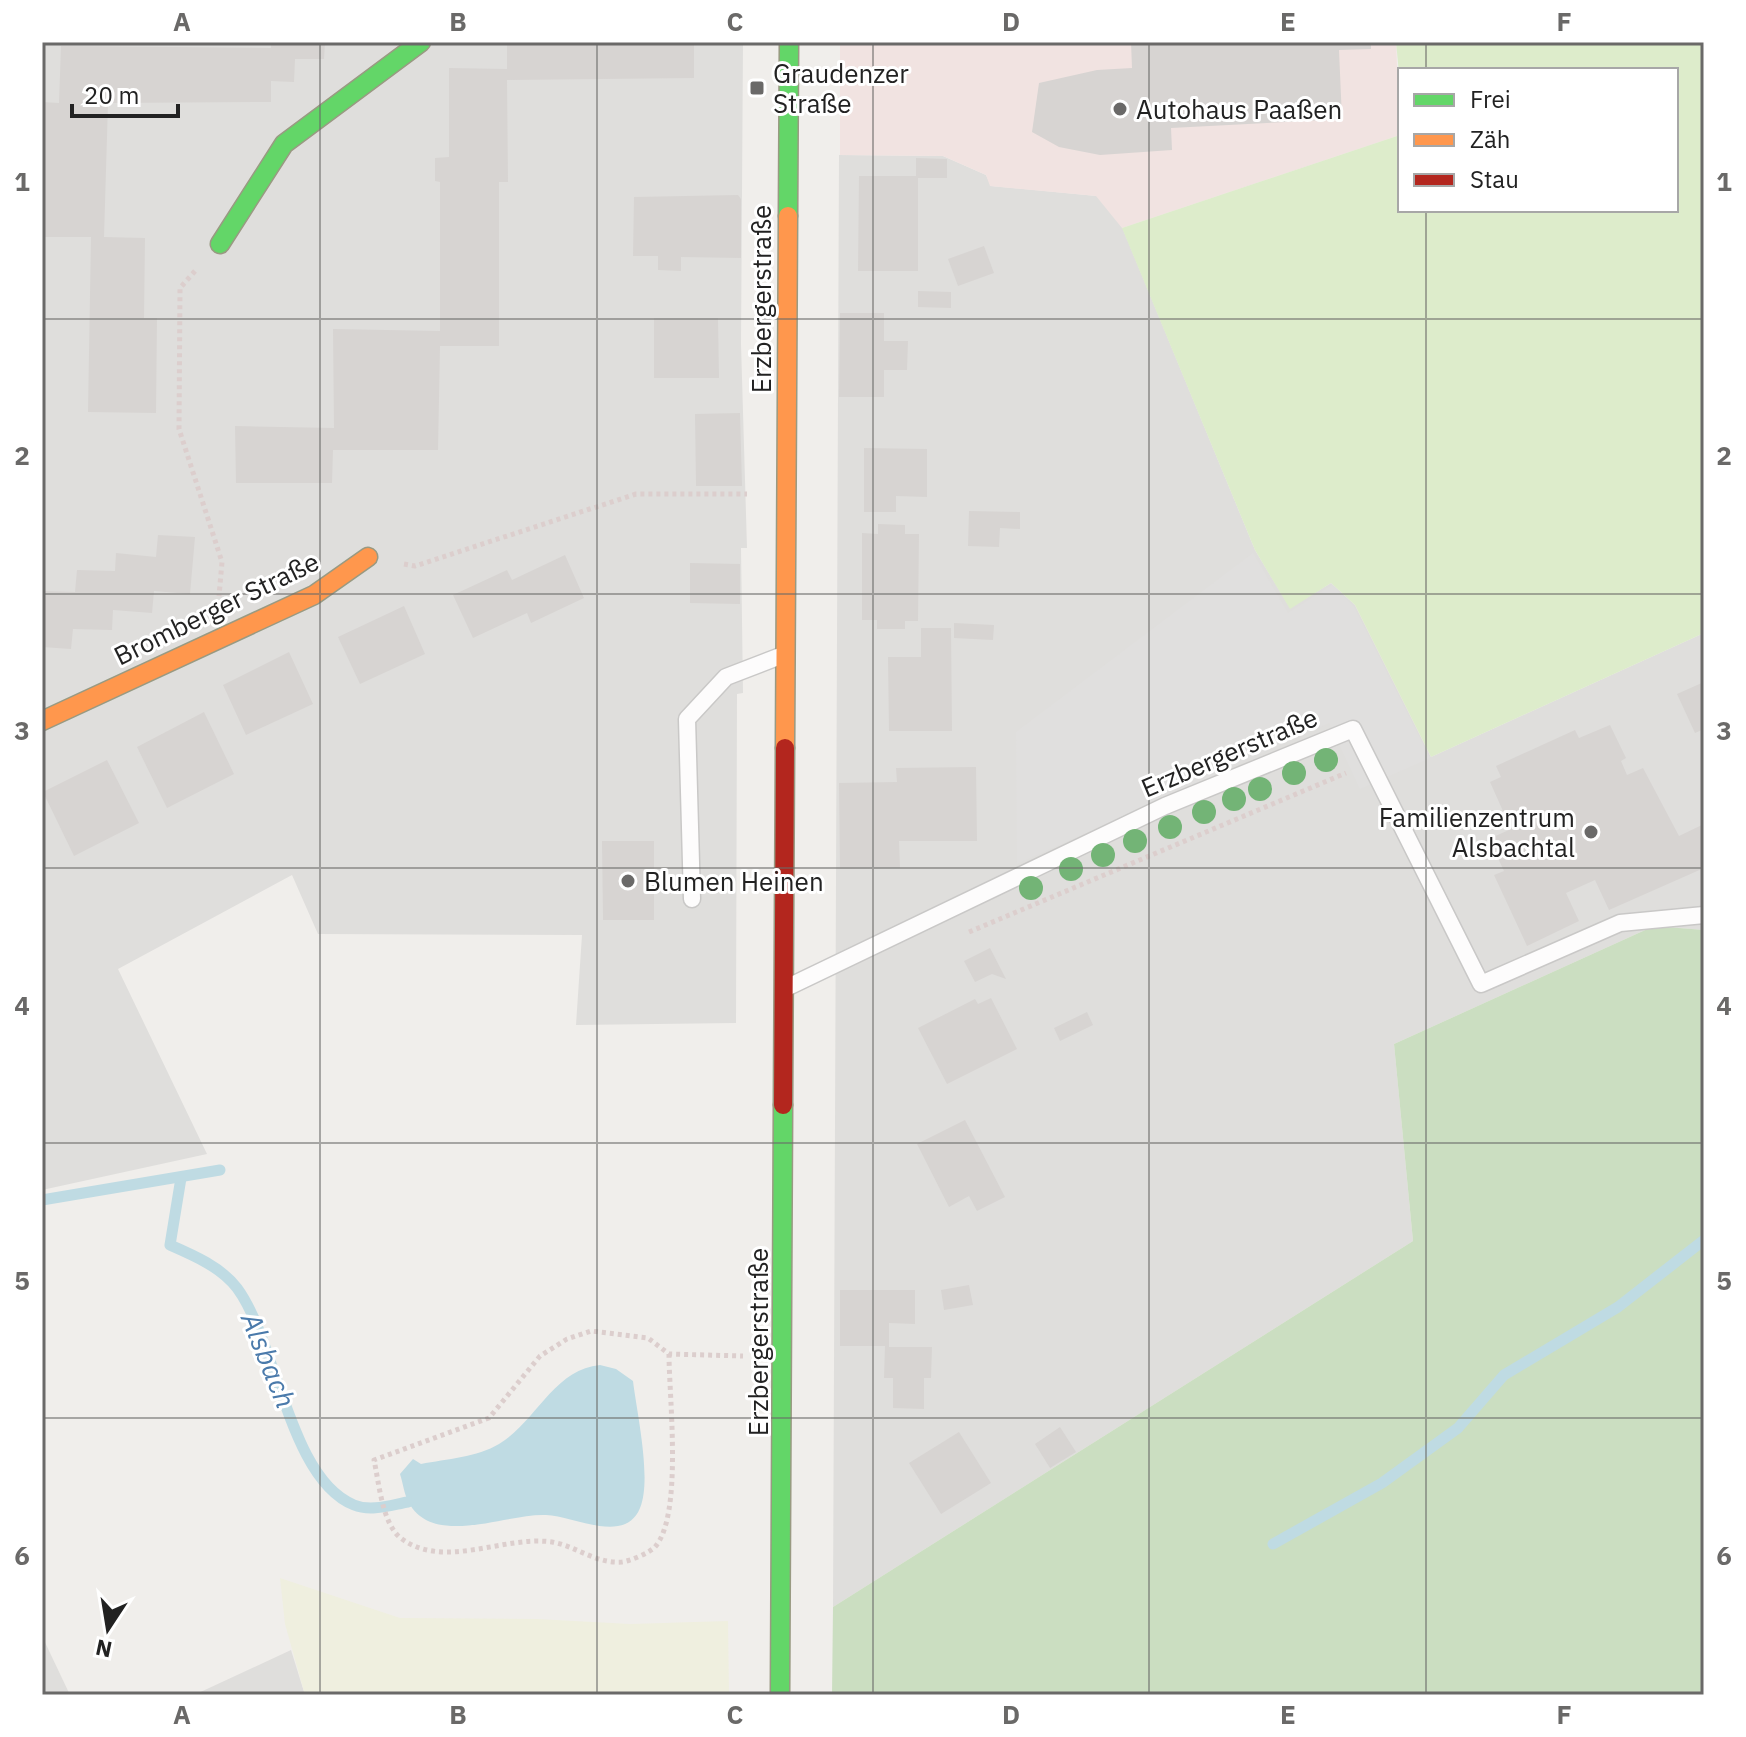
<svg xmlns="http://www.w3.org/2000/svg" width="1746" height="1737" viewBox="0 0 1746 1737" font-family="'IBM Plex Sans',sans-serif">
<style>
.residential{fill:#dfdedc}
.commercial{fill:#f1e3e1}
.farmland{fill:#efefdf}
.grass{fill:#ddeccb}
.forest{fill:#cbdec1}
.parking{fill:#e0dfde}
.water{fill:#bfdbe3}
.lines{fill:none;stroke-linecap:round;stroke-linejoin:round}
.stream{stroke:#bfdbe3;stroke-width:11}
.building{fill:#d7d4d2}
.lane-casing{stroke:#c9c8c7;stroke-width:19}
.fast-casing{stroke:#999a82;stroke-width:21}
.slow-casing{stroke:#999a82;stroke-width:21}
.jam-casing{stroke:#999a82;stroke-width:21}
.path{stroke:#dccecd;stroke-width:5;stroke-dasharray:4 4;stroke-linecap:butt}
.lane{stroke:#fdfcfc;stroke-width:16}
.fast{stroke:#63d668;stroke-width:18}
.slow{stroke:#ff974d;stroke-width:18}
.jam{stroke:#b3261e;stroke-width:18}
.tree{fill:#73b476}
.grid{fill:none;stroke:#6a6968;stroke-width:2;stroke-opacity:0.55}
.poi-dot{fill:#6a6968;stroke:#fff;stroke-width:3}
.labels{text-anchor:middle;dominant-baseline:central;stroke-width:6;stroke-linejoin:round;paint-order:stroke}
.poi-label{font-size:26px;fill:#222;stroke:#fff;text-anchor:start}
.street-label{font-size:26px;fill:#222;stroke:#fff}
.water-label{font-size:28px;font-style:italic;fill:#4a7aab;stroke:#fff}
.neatline{fill:none;stroke:#6a6968;stroke-width:3}
.grid-label{font-size:26px;text-anchor:middle;font-weight:bold;fill:#6a6968}
</style>
<rect width="100%" height="100%" fill="#f0eeeb"/>
<g class="residential">
<path d="M42,42H743L741,344L747,548H741L743,693L737,694L736,1023L576,1025L582,935L318,934L292,875L118,969L207,1154L42,1190Z"/>
<path d="M839,155L943,156L986,175L991,186L1097,196L1122,227L1255,550L1290,608L1331,583L1355,605L1431,757L1704,633V930L1654,926L1394,1044L1413,1241L833,1607Z"/>
<path d="M42,1636L70,1695H42Z"/>
<path d="M291,1650L305,1695H194Z"/>
</g>
<path class="commercial" d="M840,42H1396L1400,135L1122,228L1096,196L990,186L986,175L943,156L840,155Z"/>
<path class="farmland" d="M280,1578L400,1618L537,1619L630,1624L728,1621L729,1695H305L285,1624Z"/>
<path class="grass" d="M1396,42H1704V633L1431,757L1355,605L1331,583L1290,609L1255,550L1122,228L1400,135V210H1676V70H1400V83Z"/>
<path class="forest" d="M1654,926L1704,930V1695H832L833,1607L1413,1241L1394,1044Z"/>
<path class="parking" d="M1253,553L1288,613L1332,585L1354,607L1430,758L1360,789L1329,723L1017,864L1016,732Z"/>
<path class="water" d="M600,1365L616,1369L633,1381C637,1414 652,1479 640,1508C625,1545 574,1516 546,1515C507,1513 434,1548 409,1503C404,1494 403,1483 400,1474L413,1459L421,1464C447,1459 477,1457 499,1444C536,1422 554,1369 600,1365Z"/>
<g class="lines">
<g class="stream">
<path d="M181,1178L170,1245C193,1255 221,1267 237,1288C277,1342 289,1479 354,1505C371,1512 391,1505 408,1502"/>
<path d="M42,1200L220,1170"/>
<path d="M1273,1544L1382,1483L1458,1428L1504,1375L1618,1307L1704,1240"/>
</g>
</g>
<g class="building">
<path d="M271,42H325L324,59H295L294,82L271,81V102L108,103L104,237L145,238L144,318H157L156,413L88,412L91,237H42V102L59,103L61,46L271,48Z"/>
<path d="M507,42H694V78L507,80L508,182H499V346H440L438,450H333L332,483H236L235,426L334,428L333,329L440,331V182L435,181V158L449,157V68L507,69Z"/>
<path d="M1131,42H1371V49L1339,50L1342,119L1171,128L1172,150L1100,155L1059,147L1032,132L1039,83L1097,70L1132,68Z"/>
<path d="M916,158L947,159V178H918V271H858L859,176H916Z"/>
<path d="M738,195L741,199V258L681,257V271L658,270V256H633L634,197Z"/>
<path d="M984,246L994,273L958,286L948,259Z"/>
<path d="M918,291L951,292V308L918,307Z"/>
<path d="M840,313H884V341H908L907,370H884V397H839Z"/>
<path d="M654,318H718L719,378H654Z"/>
<path d="M740,413L742,486H696L695,414Z"/>
<path d="M864,448L927,449V497L896,496V512H864Z"/>
<path d="M969,511L1020,512V529L1000,528L999,547L968,546Z"/>
<path d="M878,524L905,525V534H919L918,621H905V629H877V620H862V533L878,534Z"/>
<path d="M158,535L195,537L190,594L154,591L152,613L113,610L112,630L73,629L71,649L42,647V591L75,592L77,570L115,571L116,553L156,557Z"/>
<path d="M565,555L584,598L531,623L527,613L473,638L453,595L507,570L512,580Z"/>
<path d="M690,563L740,564V604L690,603Z"/>
<path d="M404,606L425,654L360,684L338,637Z"/>
<path d="M954,623L994,625L993,640L954,638Z"/>
<path d="M921,628H951L952,731H889L888,657H921Z"/>
<path d="M289,652L313,704L246,735L223,685Z"/>
<path d="M1704,682V729L1695,733L1677,694Z"/>
<path d="M204,712L234,774L167,808L137,747Z"/>
<path d="M1610,725L1626,758L1621,761L1627,775L1643,768L1679,836L1704,824V868L1609,910L1595,880L1566,893L1579,921L1527,946L1494,875L1504,871L1489,839L1511,829L1490,782L1501,777L1496,766L1575,730L1579,738Z"/>
<path d="M107,760L139,823L74,856L43,792Z"/>
<path d="M976,767L977,841H899L900,868L840,869L839,783L897,782L896,768Z"/>
<path d="M602,841H654V920H603Z"/>
<path d="M990,948L1006,979L992,974L975,982L964,961Z"/>
<path d="M991,998L1017,1049L947,1084L918,1028L975,999L978,1004Z"/>
<path d="M1087,1012L1093,1025L1060,1041L1054,1028Z"/>
<path d="M965,1120L1005,1197L977,1211L969,1196L949,1207L917,1144Z"/>
<path d="M969,1285L973,1305L944,1310L941,1290Z"/>
<path d="M840,1290H915V1324L889,1323V1347H932L931,1378H924V1409L893,1408V1378H884L885,1346H840Z"/>
<path d="M1060,1427L1076,1452L1050,1468L1035,1444Z"/>
<path d="M959,1432L991,1483L941,1514L909,1463Z"/>
</g>
<g class="lines">
<defs>
<g id="lane">
<path d="M692,899L687,719L726,677L783,655"/>
<path d="M786,988L1165,806L1353,729L1481,984L1620,923L1704,915"/>
</g>
<g id="fast">
<path d="M788,216L789,42"/>
<path d="M220,244L284,144L421,42"/>
<path d="M780,1695L783,1105"/>
</g>
<g id="slow">
<path d="M42,721L314,595L368,557"/>
<path d="M785,748L788,216"/>
</g>
<path id="jam" d="M783,1105L785,748"/>
</defs>
<use href="#lane" class="lane-casing"/>
<use href="#fast" class="fast-casing"/>
<use href="#slow" class="slow-casing"/>
<use href="#jam" class="jam-casing"/>
<g class="path">
<path d="M195,271L180,288L179,429L222,562L219,596"/>
<path d="M404,564L415,566L636,494H747"/>
<path d="M969,932L1346,773"/>
<path d="M669,1354C669,1398 683,1515 655,1547C649,1553 630,1561 622,1562C596,1564 576,1546 552,1542C504,1535 445,1570 402,1539C382,1525 379,1482 374,1460L489,1418L540,1356L567,1339L591,1331L648,1338L669,1354L743,1356"/>
</g>
<use href="#lane" class="lane"/>
<use href="#fast" class="fast"/>
<use href="#slow" class="slow"/>
<use href="#jam" class="jam"/>
</g>
<g class="tree">
<circle cx="1326" cy="760" r="12"/>
<circle cx="1294" cy="773" r="12"/>
<circle cx="1260" cy="789" r="12"/>
<circle cx="1234" cy="799" r="12"/>
<circle cx="1204" cy="812" r="12"/>
<circle cx="1170" cy="827" r="12"/>
<circle cx="1135" cy="841" r="12"/>
<circle cx="1103" cy="855" r="12"/>
<circle cx="1071" cy="869" r="12"/>
<circle cx="1031" cy="888" r="12"/>
</g>
<path class="grid" d="M320,42V1695M597,42V1695M873,42V1695M1149,42V1695M1426,42V70M1426,210V1695M42,319H1704M42,594H1704M42,868H1704M42,1143H1704M42,1418H1704"/>
<g class="poi-dot">
<rect x="749" y="80" width="16" height="16" rx="4"/>
<circle cx="1120" cy="109" r="8"/>
<circle cx="1591" cy="832" r="8"/>
<circle cx="628" cy="881" r="8"/>
</g>
<g class="labels">
<g class="poi-label">
<text x="773" y="73">Graudenzer<tspan x="773" dy="30">Straße</tspan></text>
<text x="1136" y="109">Autohaus Paaßen</text>
<text x="1575" y="817" text-anchor="end">Familienzentrum<tspan x="1575" dy="30">Alsbachtal</tspan></text>
<text x="644" y="881">Blumen Heinen</text>
</g>
<g class="street-label">
<text transform="translate(761 299) rotate(-90)">Erzbergerstraße</text>
<text transform="translate(216 608) rotate(-26)">Bromberger Straße</text>
<text transform="translate(1229 752) rotate(-23)">Erzbergerstraße</text>
<text transform="translate(758 1342) rotate(-90)">Erzbergerstraße</text>
</g>
<g class="water-label">
<text transform="translate(269 1360) rotate(68)">Alsbach</text>
</g>
</g>
<rect width="1746" height="1737" fill="none" stroke="#ffffff" stroke-width="88"/>
<rect x="1398" y="68" width="280" height="144" fill="#ffffff" stroke="#a7a7a7" stroke-width="2"/>
<rect x="1414" y="94" width="40" height="12" fill="#63d668" stroke="#a7a7a7" stroke-width="2"/>
<text x="1470" y="108" font-size="24" fill="#222222">Frei</text>
<rect x="1414" y="134" width="40" height="12" fill="#ff974d" stroke="#a7a7a7" stroke-width="2"/>
<text x="1470" y="148" font-size="24" fill="#222222">Zäh</text>
<rect x="1414" y="174" width="40" height="12" fill="#b3261e" stroke="#a7a7a7" stroke-width="2"/>
<text x="1470" y="188" font-size="24" fill="#222222">Stau</text>
<g transform="translate(108 1629) rotate(192)" stroke="#ffffff" stroke-width="6" paint-order="stroke">
<path d="M0-6L14 30L0 20L-14 30Z" fill="#222222"/>
<text y="-12" font-size="22" font-weight="bold" text-anchor="middle" fill="#222222">N</text>
</g>
<path d="M72 104v12h106v-12" fill="none" stroke="#222222" stroke-width="4"/>
<text x="84" y="104" font-size="24" fill="#222222" stroke="#ffffff" stroke-width="6" paint-order="stroke">20 m</text>
<rect x="44" y="44" width="1658" height="1649" class="neatline"/>
<g class="grid-label">
<text x="182" y="31">A</text>
<text x="458" y="31">B</text>
<text x="735" y="31">C</text>
<text x="1011" y="31">D</text>
<text x="1288" y="31">E</text>
<text x="1564" y="31">F</text>
<text x="22" y="191">1</text>
<text x="1724" y="191">1</text>
<text x="22" y="465">2</text>
<text x="1724" y="465">2</text>
<text x="22" y="740">3</text>
<text x="1724" y="740">3</text>
<text x="22" y="1015">4</text>
<text x="1724" y="1015">4</text>
<text x="22" y="1290">5</text>
<text x="1724" y="1290">5</text>
<text x="22" y="1565">6</text>
<text x="1724" y="1565">6</text>
<text x="182" y="1724">A</text>
<text x="458" y="1724">B</text>
<text x="735" y="1724">C</text>
<text x="1011" y="1724">D</text>
<text x="1288" y="1724">E</text>
<text x="1564" y="1724">F</text>
</g>
</svg>
